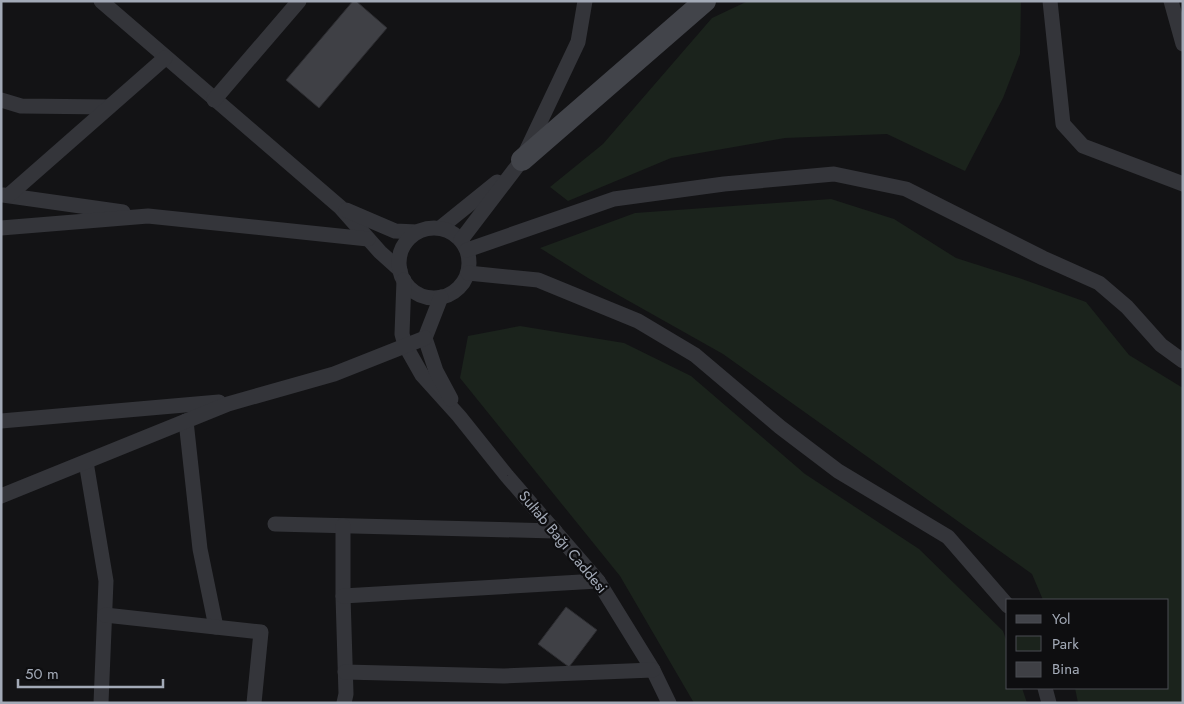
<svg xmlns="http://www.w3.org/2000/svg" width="1184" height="704" viewBox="0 0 1184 704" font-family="Jost,sans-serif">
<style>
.green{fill:#1b231c}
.building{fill:#3f4045;stroke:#2d2d31}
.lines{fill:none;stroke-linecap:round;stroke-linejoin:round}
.street{stroke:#34353a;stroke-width:15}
.secondary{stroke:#42444a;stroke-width:22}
.labels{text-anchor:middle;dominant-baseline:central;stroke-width:4.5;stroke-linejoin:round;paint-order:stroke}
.street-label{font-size:15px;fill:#a3aab7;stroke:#0e0e10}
</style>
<rect width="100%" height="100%" fill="#131315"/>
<g class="green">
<path d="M748,1H1021L1020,54L1003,98L965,171L887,134L785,138L671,158L568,201L550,187L603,144L712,18Z"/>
<path d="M831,199L894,219L956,258L1022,279L1086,302L1129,355L1183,388V703H1078L1075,688H1168V600H1043L1032,574L723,354L588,278L540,248L635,213Z"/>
<path d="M520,326L624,343L691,376L805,474L919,549L1003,631L1008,645V688H1022L1027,703H694L620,576L460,378L468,336Z"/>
</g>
<g class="building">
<path d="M353,1H356L387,28L319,108L286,80Z"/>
<path d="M566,607L597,630L569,667L538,644Z"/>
</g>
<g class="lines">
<g class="street">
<path d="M101,1L340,207L380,252L400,270"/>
<path d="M1050,1L1063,124L1083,146L1183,184"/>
<path d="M1171,1L1183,44"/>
<path d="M1,100L21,106L109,107"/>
<path d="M214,100L299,1"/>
<path d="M3,195L123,212"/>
<path d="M9,195L165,58"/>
<path d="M346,210L395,231L417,232"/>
<path d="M1,228L148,216L368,239"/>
<path d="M440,228L497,182"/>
<circle cx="434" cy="263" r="35"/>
<path d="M461,240L522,160L578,42L585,1"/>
<path d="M467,250L614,199L724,184L834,174L906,189L1043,258L1099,283L1127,307L1161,345L1183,361"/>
<path d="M468,273L538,280L638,321L695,355L780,427L838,471L948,537L1008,606"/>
<path d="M404,280L402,334L405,345L422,375L459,416L507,476L598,581L653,670L669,703"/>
<path d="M441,297L425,338L436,371L451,399"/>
<path d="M1,421L219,402"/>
<path d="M186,421L200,549L216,627"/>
<path d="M86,462L106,581L101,703"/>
<path d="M1,496L228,404L334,374L425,338"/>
<path d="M275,524L555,531"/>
<path d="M343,526V596L346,694L344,703"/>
<path d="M343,596L598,581"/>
<path d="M105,615L261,632L254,703"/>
<path d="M345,672L504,676L653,670"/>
<path d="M1045,688L1049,703"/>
</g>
<path class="secondary" d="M522,160L705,1"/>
</g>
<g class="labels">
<g class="street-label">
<text transform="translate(563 542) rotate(50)">Sultab Bağı Caddesi</text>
</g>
</g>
<rect width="1184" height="704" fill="none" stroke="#a3aab7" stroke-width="5"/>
<rect x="1006" y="599" width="162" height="90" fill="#0e0e10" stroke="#4a4c53"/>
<rect x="1016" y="615" width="25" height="8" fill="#42444a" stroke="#4a4c53"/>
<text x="1052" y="624" font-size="15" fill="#a3aab7">Yol</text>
<rect x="1016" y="636" width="25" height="15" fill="#1b231c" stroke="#4a4c53"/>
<text x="1052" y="649" font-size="15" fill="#a3aab7">Park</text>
<rect x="1016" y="662" width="25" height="15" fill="#3f4045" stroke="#4a4c53"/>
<text x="1052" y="674" font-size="15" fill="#a3aab7">Bina</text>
<path d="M18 679v8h145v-8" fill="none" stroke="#a3aab7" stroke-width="2.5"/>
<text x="25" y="679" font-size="15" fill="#a3aab7" stroke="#0e0e10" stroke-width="4" paint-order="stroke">50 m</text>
</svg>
